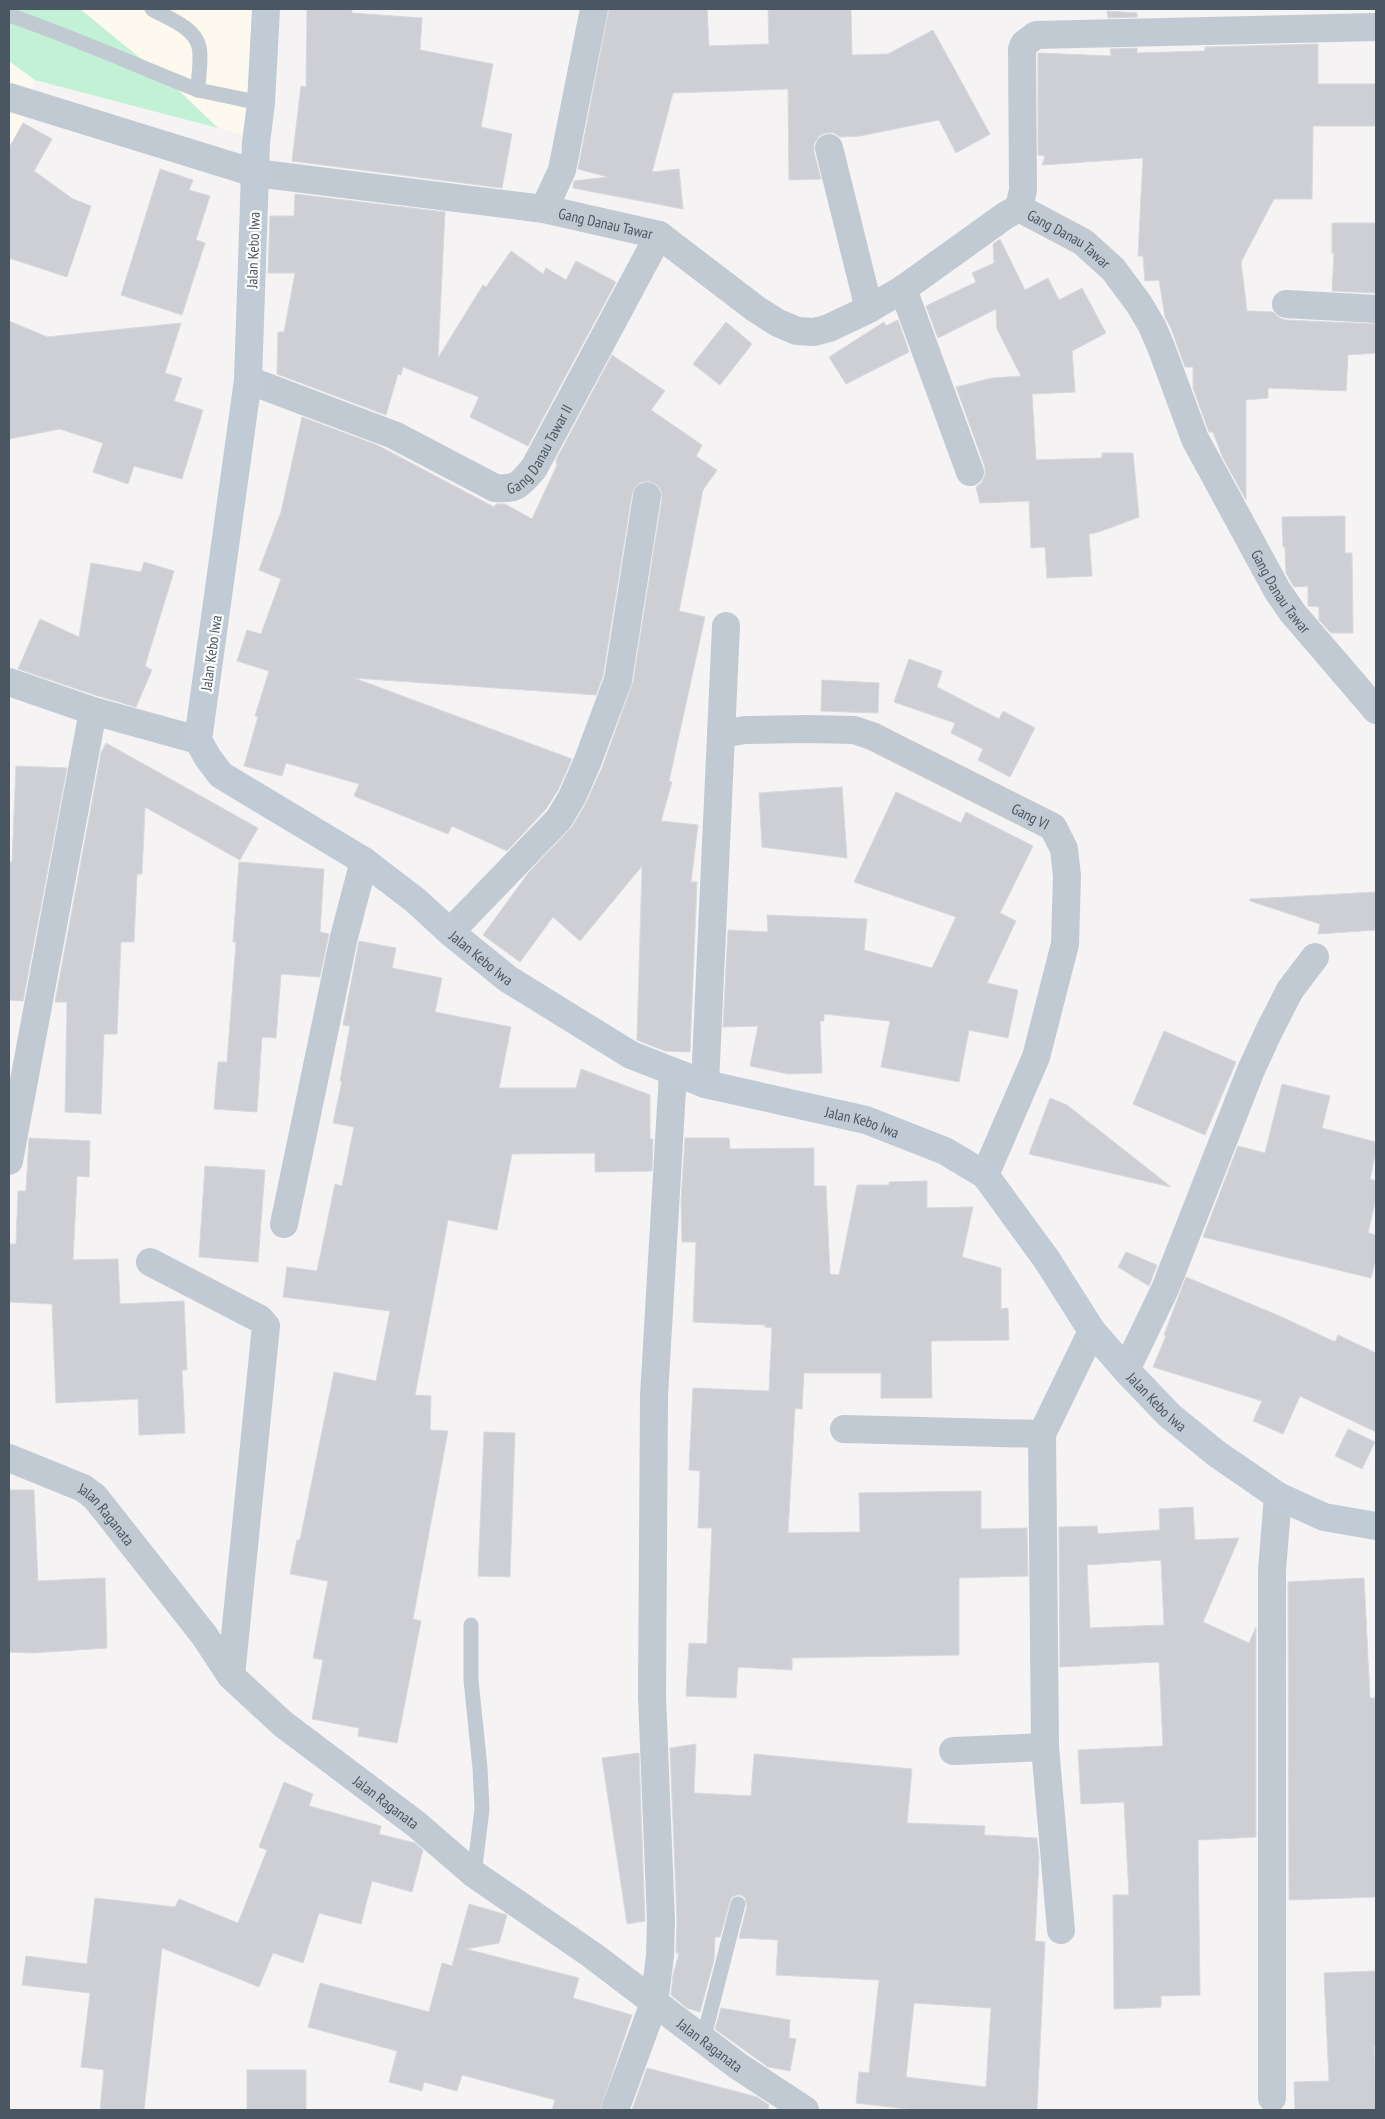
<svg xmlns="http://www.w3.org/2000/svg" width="1385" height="2119" viewBox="0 0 1385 2119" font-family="'PT Sans Narrow',sans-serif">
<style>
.commercial{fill:#fdf9ef}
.green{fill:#c3f1d5}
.building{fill:#cdcfd5;stroke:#d7d9de;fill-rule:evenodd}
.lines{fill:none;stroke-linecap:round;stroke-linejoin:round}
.lane{stroke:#c1cad2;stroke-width:15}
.street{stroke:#c1cad2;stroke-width:28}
.secondary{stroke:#c1cbd6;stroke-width:28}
.labels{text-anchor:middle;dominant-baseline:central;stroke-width:4.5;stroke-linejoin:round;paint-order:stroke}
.street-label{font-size:15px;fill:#4a5661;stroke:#fff}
</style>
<rect width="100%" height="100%" fill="#f5f3f3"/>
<g class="commercial">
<path d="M80,9H256L251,137L218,128L173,85Z"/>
<path d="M9,61L35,80L20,138L9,143Z"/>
</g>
<path class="green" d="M9,9H80L173,85L218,128L35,80L9,61Z"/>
<g class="building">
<path d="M307,9H352V13L422,18L420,50L493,64L481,127L512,134L502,188L292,161L301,86L306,87Z"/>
<path d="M609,9H707L709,46L769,44L768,9H851L852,55L888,54L933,30L990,134L956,153L939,120L860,136L840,137L834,133H826L819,136L814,144V152L821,179L789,180L788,89L673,93L652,172L679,169L683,209L573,188L574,181L608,177L578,169Z"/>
<path d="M1107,11L1137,13V17L1108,18Z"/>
<path d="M1318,44V84H1376V126H1313L1312,199H1274L1241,262L1247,311L1273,312L1278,317L1285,320L1376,324V353L1348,355L1346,391L1268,388V398L1246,400V500L1223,458L1213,432H1209L1193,388V367H1185L1171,328L1165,317L1159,280L1145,281L1143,256H1138L1143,158L1042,165L1045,156L1038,155V53L1111,56L1110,49L1137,48V53L1205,51V47Z"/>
<path d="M23,123L52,139L34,171L73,199L91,206L67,277L9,258V148Z"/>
<path d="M160,169L193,180L189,190L210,196L196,240L205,243L182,315L121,295Z"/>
<path d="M295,194L445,212L438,358L483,285L486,287L511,251L543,274L546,268L566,280L576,261L616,282L528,446L470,417L479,397L403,367L401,375L398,374L386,415L277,374L278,332H284L295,273H268L270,216H294Z"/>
<path d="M1332,223H1376V293L1332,291L1334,253H1332Z"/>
<path d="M1000,239L1025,290L1048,278L1059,300L1082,288L1106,333L1072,351L1075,392L1032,394L1036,460L1102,458V453H1133L1139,517L1099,532L1089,534L1092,576L1047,578L1045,547L1031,548L1029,501L980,503L976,487L982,482L985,475V467L956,387L992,378L1021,376L997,329L996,309L938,338L926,306L976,282L972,273L994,263L993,244Z"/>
<path d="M898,320L909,352L846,384L829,357L884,322L886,326Z"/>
<path d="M9,321L47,337L181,323L165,373L182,378L174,401L203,410L182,479L134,466L128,484L93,472L103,443L60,429L9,439Z"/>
<path d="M726,322L752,344L720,385L693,364Z"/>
<path d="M612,355L665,391L651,410L702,445L696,456L717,470L703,490L679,611L705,617L669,781L672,782L661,821L698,825L691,882H697L690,1052L665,1051L637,1040L642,866L580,941L553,917L520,962L483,935L529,872L572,827L586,803L602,768L633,682L662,498L661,490L656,484L649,481L641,482L635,487L632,494L603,676L596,695L354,678L572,759L558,790L546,809L507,851L452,826L448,834L354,796L359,784L286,763L282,776L244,766L258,717L255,716L269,671L237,661L247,630L261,634L281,579L259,570L281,512L302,417L377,445L494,507L496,504H505L532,519L557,465L556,460Z"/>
<path d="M1345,516V553H1352L1353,633H1331L1319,620V607L1308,606V586L1294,587L1286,573L1285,547H1283L1282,517Z"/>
<path d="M144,562L174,571L145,666L152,670L136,707L98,696L18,669L40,619L79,637L91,563L141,572Z"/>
<path d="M909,659L942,671L937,687L999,719L1003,711L1035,728L1010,777L978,760L983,749L951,733L955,723L894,702Z"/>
<path d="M822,680L879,683L878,713L821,711Z"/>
<path d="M106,743L258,828L240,860L145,807L142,874H137L134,942H121L117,1034H104L101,1114L65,1112L67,1002H55L101,753Z"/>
<path d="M16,766L67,768L23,1001L9,1000V862H12Z"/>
<path d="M842,787L847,858L762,847L759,793Z"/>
<path d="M896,792L961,823L966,812L1033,846L1000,913L1016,921L987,983L1018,990L1008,1038L969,1030L959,1082L881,1067L890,1021L824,1014V1021H820L822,1073L788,1074L750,1066L758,1026L723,1027L728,930L768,932L767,915L867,919L864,950L932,968L956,917L854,882Z"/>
<path d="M239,862L324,869L320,932L329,934L320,977L281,974L276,1038L262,1037L257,1112L214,1109L218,1062H227L236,942H233Z"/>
<path d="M1376,892V930L1318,934L1320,924L1250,901V899Z"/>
<path d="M359,941L396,948L392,968L442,978L435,1012L511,1027L499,1088H576L581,1069L650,1095V1139H653L652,1171L595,1172V1153L512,1154L497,1230L448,1220L415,1395L431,1396L430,1430L448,1431L413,1619L421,1621L397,1743L358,1736L359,1728L312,1719L323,1660L313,1658L328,1581L290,1574L297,1540H300L334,1372L376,1381L390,1311L283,1297L287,1267L317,1271L335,1184L342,1186L354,1127L333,1123L342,1081H340L350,1026L343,1025Z"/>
<path d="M1164,1031L1236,1062L1205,1135L1133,1104Z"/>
<path d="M1282,1084L1330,1096L1322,1128L1376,1142V1151L1370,1179L1376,1181V1197L1368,1233L1376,1235V1258L1371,1278L1203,1237L1238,1146L1265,1153Z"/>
<path d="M1050,1098L1067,1105L1171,1187L1029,1154Z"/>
<path d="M29,1138L90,1141L89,1177L77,1176L73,1260L118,1259L120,1304L184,1301L187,1370H182L185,1433L139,1435L138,1399L56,1403L52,1304L9,1302V1244H16L18,1191H26Z"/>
<path d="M685,1138H729L730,1149L814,1148V1186H826L830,1274L839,1275L857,1185H889V1182L927,1181V1208L973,1207L962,1257L1001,1268V1309L1008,1308L1009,1340L931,1341L932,1398H881V1373H804L802,1409L795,1408L788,1533L860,1532L859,1493L981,1491V1529L1027,1528L1028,1576L959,1578V1655L792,1658V1670L738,1667L736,1698L686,1696L689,1643L707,1644L712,1528H698L700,1471L689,1470L693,1388L769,1391L772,1328L765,1327V1325L693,1322L696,1242H682L681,1201Z"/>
<path d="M205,1166L265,1170L258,1262L199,1257Z"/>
<path d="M1126,1252L1157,1265L1149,1286L1118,1267Z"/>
<path d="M1186,1277L1282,1317L1335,1342L1338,1335L1376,1353V1432L1300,1396L1283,1434L1253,1421L1262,1401L1153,1367L1166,1336L1164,1335Z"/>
<path d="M1348,1429L1375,1442L1362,1469L1335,1456Z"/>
<path d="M484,1432L515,1433L510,1577L478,1576Z"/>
<path d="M9,1490H34L38,1581L105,1578L107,1648L32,1653L9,1652Z"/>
<path d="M1193,1507L1195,1540L1239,1538L1203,1622L1249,1643L1256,1627V1837L1198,1840L1200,1995L1161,1996V2007L1114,2009L1113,1895H1129L1124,1802L1081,1804L1078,1750L1163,1746L1159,1662L1060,1667L1059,1527L1097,1526L1098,1534L1160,1530L1159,1509ZM1161,1560L1164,1625L1090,1628L1087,1565Z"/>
<path d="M1364,1578L1370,1698H1376V1897L1289,1900L1288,1582Z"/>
<path d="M696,1744L694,1793L751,1796L754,1754L912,1769L907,1823L985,1826L984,1835L1037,1838L1039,1857L1035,1941L1045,1942L1037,2110H916L856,2103L859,2072L869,2073L879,1980L776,1975L778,1940L739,1938L747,1906L745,1898L741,1895H736L731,1898L720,1937H715L714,1960L700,2012L687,2008L671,1995L673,1975L679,1953H676L677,1920L670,1748ZM914,2003L991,2008L986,2087L906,2077Z"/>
<path d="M639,1753L645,1921L627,1924L602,1758Z"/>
<path d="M284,1782L313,1794L309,1806L381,1826L379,1834L415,1843L423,1850L412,1892L372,1881L361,1924L319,1913L303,1963L273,1953L259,1987L162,1948L144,2110H100L104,2070L81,2067L90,1993L22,1985L26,1956L87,1964L95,1898L175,1907L179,1899L238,1923L267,1850L259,1847Z"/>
<path d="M469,1904L507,1915L499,1943L466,1949L579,1978L573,1998L632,2015L600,2110H552L555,2100L462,2075L457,2091L424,2082L422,2091L389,2082L397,2051L308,2027L320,1983L429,2012L442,1963L452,1966Z"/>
<path d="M1376,1971V2046H1374L1376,2110H1295L1294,2082L1329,2081L1324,1973Z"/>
<path d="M721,2008L790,2020L789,2038L796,2039L790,2071L768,2067L715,2029Z"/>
<path d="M647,2068L757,2097L769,2105L768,2110H632Z"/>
<rect x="247" y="2070" width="59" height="40"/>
</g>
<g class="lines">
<g class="lane">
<path d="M152,9C167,18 195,27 199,47C202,59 198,77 198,90L261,103"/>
<path d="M9,15C73,37 135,65 198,90"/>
<path d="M471,1625V1680L480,1768L482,1809L474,1874"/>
<path d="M703,2040L738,1904"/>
</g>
<g class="street">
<path id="s1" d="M9,97L255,173L544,209L659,235L756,309L778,323L797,331L814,332L829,328L869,309L903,289L1006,215L1019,208"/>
<path d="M829,148L869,309"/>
<path id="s2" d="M1019,208L1083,242L1113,269L1139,304L1152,326L1161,347L1195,439L1277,590L1292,612L1376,710"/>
<path d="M1019,208L1023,190L1022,49L1024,44L1036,35L1376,27"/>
<path d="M544,209L562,170L594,9"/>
<path d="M903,289L970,472"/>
<path d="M1286,304L1376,309"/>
<path id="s3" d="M248,380L394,435L495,488C518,490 520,484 534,468L659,235"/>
<path d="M9,682L93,711L198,740"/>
<path id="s4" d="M721,734L745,730L806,729L854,730L872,736L1053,827L1064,849L1067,876L1065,944L1036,1057L985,1175"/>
<path d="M450,932L559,819L572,797L587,763L618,680L647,496"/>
<path d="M705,1084L726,626"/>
<path d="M9,1161L93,711"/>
<path d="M284,1224L344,937L364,861"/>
<path d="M150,1262L260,1319L266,1326L231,1676"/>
<path d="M1126,1370L1165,1289L1251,1070L1269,1031L1290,990L1315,957"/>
<path d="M844,1429L1042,1434"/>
<path id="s5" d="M9,1458L83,1488L95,1497L204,1635L231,1676L283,1724L416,1824L474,1874L592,1955L738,2066L805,2110"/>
<path d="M953,1751L1045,1747"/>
<path d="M1061,1930L1045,1747L1042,1434L1092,1331"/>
<path d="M1272,2098V1570L1278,1496"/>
<path d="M615,2110L654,2003L660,1956L661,1921L652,1696L654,1396L673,1073"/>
</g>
<path class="secondary" id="s6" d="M266,9L261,103L256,143L248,380L198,740L208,758L221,775L364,861L415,900L450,932L508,979L631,1055L705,1084L866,1120L945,1151L985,1175L1047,1260L1092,1331L1126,1370L1169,1415L1217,1454L1278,1496L1324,1517L1376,1526"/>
</g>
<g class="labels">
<g class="street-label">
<text stroke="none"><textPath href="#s1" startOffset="612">Gang Danau Tawar</textPath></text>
<text stroke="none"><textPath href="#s2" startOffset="59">Gang Danau Tawar</textPath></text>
<text transform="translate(253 250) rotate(-88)">Jalan Kebo Iwa</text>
<text stroke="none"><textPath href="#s3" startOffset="335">Gang Danau Tawar II</textPath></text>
<text stroke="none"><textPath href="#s2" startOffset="478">Gang Danau Tawar</textPath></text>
<text transform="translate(211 653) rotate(-82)">Jalan Kebo Iwa</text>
<text stroke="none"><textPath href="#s4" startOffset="330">Gang VI</textPath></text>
<text stroke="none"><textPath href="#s6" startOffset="1096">Jalan Kebo Iwa</textPath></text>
<text stroke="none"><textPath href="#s6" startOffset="1516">Jalan Kebo Iwa</textPath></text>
<text stroke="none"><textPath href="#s6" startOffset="1936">Jalan Kebo Iwa</textPath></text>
<text stroke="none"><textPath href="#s5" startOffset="115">Jalan Raganata</textPath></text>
<text stroke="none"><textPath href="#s5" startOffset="520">Jalan Raganata</textPath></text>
<text stroke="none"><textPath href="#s5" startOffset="925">Jalan Raganata</textPath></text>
</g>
</g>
<rect width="1385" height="2119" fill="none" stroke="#4a5661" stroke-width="20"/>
</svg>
